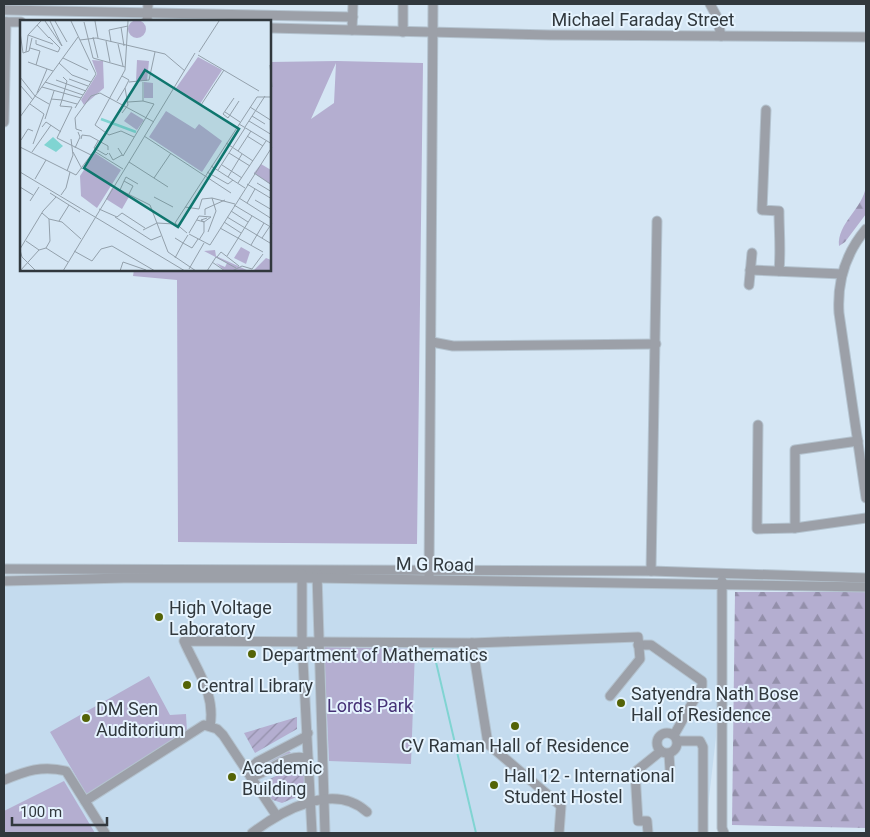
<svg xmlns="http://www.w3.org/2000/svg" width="870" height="837" viewBox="0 0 870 837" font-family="Roboto,sans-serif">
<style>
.built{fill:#c4dbee}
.green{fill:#b4aed0;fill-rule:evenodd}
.forest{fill:url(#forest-firs)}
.garden{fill:url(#garden-furrows)}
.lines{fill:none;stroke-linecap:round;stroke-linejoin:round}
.stream{stroke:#80d4d2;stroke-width:2}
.minor-casing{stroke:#b4c3cf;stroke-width:11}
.minor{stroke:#9ca0a8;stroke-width:9}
.poi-dot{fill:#546306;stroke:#e5f3fe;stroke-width:2}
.labels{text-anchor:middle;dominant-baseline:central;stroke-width:4;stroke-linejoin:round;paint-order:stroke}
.street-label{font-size:18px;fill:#31383d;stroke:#e5f3fe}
.poi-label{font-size:18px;fill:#31383d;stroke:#e5f3fe;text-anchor:start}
.park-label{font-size:18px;fill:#463276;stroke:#e5f3fe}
.inset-river{fill:none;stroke:#80d4d2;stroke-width:2.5}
.inset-road{fill:none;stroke:#93a0ab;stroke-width:1}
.view{fill:#0f766e;fill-opacity:0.15;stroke:#0f766e;stroke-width:2.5}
.inset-edge{fill:none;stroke:#31383d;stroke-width:2.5}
</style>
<defs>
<pattern id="forest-firs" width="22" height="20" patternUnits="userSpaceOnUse" patternTransform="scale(1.25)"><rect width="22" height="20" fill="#b4aed0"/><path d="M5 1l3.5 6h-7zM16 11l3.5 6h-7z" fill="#938faa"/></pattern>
<pattern id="garden-furrows" width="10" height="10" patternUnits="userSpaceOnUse" patternTransform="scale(1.25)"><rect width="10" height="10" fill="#b4aed0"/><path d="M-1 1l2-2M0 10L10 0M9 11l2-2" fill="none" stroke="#938faa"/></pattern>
</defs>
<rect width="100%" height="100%" fill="#d5e6f4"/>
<path class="built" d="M4,577L720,584L716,737L705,833H4Z"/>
<g class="green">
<path d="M337,61L423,63L417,544L178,542L177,280L133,276L134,270H270V62ZM336,63L334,103L311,119Z"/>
<path d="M324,647L415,649L411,764L329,761Z"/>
<path d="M149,676L170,715L186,714L187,732L87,795L50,732Z"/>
<path d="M288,750L291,753L262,769L261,767Z"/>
<path d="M64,781L95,833H4V811Z"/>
</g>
<g class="forest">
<path d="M866,186V214L845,242L839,246C837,223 863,209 866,186Z"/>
<path d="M735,592H866V828L732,825Z"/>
</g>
<g class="garden">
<path d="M297,717V729L255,753L244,733Z"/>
<path d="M294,767H303L305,778L299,796L282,803L267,798L260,784Z"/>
</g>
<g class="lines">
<path class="stream" d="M432,645L476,833"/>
<defs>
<g id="minor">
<path d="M710,4L717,17L721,36"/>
<path d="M4,10L353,17"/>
<path d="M147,21L148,4"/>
<path d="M4,22H21"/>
<path d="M270,28L550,35L866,37"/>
<path d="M352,30L353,4"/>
<path d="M403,32V4"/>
<path d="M766,110L762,210L779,211C779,232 781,250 779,271"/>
<path d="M4,122L6,22"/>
<path d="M866,229C845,254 837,282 839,313L866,498"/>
<path d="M750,270L842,274"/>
<path d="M749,285L752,253"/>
<path d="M432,342L453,346L656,344"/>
<path d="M758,425L757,529L795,528"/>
<path d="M858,441L795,450V528L866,518"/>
<path d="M4,569L651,571L866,578"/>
<path d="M651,571L657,221"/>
<path d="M302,574V642L312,833"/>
<path d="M317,574L325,833"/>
<path d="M429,578L433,4"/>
<path d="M4,581L124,578H316L866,587"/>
<path d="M722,581V828L724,833"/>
<path d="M472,643L488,744L561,806L559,833"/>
<path d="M638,645H651L702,681V686L674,735"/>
<path d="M210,726C216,694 196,669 184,641L472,643L638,637L640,659L610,696"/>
<circle cx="667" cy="743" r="10"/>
<path d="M678,741H700L703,747V833"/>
<path d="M669,754L670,770"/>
<path d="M247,771L257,762L305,737L308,733"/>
<path d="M251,777C270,772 289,751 308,759"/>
<path d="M4,780C26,771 42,765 66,771L105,833"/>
<path d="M85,801L204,725L217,729L223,735L276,815"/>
<path d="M252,833C281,811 334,781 367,812"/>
<path d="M648,833L647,821H638L635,772L661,751"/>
</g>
</defs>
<use href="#minor" class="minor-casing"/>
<use href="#minor" class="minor"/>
</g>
<g class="poi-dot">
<circle cx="159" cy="617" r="5"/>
<circle cx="252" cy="654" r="5"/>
<circle cx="187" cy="685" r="5"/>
<circle cx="621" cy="703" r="5"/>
<circle cx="86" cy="718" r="5"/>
<circle cx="515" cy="726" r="5"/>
<circle cx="232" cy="777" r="5"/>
<circle cx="494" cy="785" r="5"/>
</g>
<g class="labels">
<g class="street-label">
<text x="643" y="19">Michael Faraday Street</text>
<text transform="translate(435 564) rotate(1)">M G Road</text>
</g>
<g class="poi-label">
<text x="169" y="607">High Voltage<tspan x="169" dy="21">Laboratory</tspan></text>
<text x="262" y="654">Department of Mathematics</text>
<text x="197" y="685">Central Library</text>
<text x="631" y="693">Satyendra Nath Bose<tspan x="631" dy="21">Hall of Residence</tspan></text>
<text x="96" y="708">DM Sen<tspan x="96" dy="21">Auditorium</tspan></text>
<text x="515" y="745" text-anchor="middle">CV Raman Hall of Residence</text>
<text x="242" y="767">Academic<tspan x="242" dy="21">Building</tspan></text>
<text x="504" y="775">Hall 12 - International<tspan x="504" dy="21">Student Hostel</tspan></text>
</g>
<g class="park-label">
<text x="370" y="705">Lords Park</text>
</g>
</g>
<g transform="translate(20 20)">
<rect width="251" height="251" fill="#d5e6f4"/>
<path d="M178,37L202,50L180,84L156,68ZM117,40L129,41L127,61H116ZM124,62L133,63V78H124ZM146,91L175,109L179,104L202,121L182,152L129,117ZM111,92L124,100L117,110L104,101ZM241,144L251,150V165L234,153ZM92,168L110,175L102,189L86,179ZM221,227L230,232L226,244L214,238ZM195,230L196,236L229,251L234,250L246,238L251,240V251H205L196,243L205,247L207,243L184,231Z" fill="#b4aed0"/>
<path d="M108 9a9 9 0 1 1 18 0a9 9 0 1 1-18 0ZM72,40L83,41L84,68L64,85L61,80L77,54ZM75,133L101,150L77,188L61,176L60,156Z" fill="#b4aed0"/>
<path d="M33,117L43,126L36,132L24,125Z" fill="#80d4d2"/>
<path class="inset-river" d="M81,99L116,112"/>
<path class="inset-road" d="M25,1L42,26L30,1M35,1L47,22M51,1L76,54L55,88M75,1L78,18M108,1L105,50L75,105L89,115L101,111L114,117M64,2L73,38L105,47M17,5L29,18M101,7L104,26M0,12L3,33L6,32M8,15L21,1M73,17L78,38M16,20V24L38,32L40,28L29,17M60,20L76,18L145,34L165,51M86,21L90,42M91,22L89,10L108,6M98,24L103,46M10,28L20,31L16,45M6,32L8,15L33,24M6,32L9,31L12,18M179,32L199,1M178,35L239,71M43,38L68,50M8,42L33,51M39,43L52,55L71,62M250,45L252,67M0,57L15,76L29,84M43,57L47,61L42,80L57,84M49,59L68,66M36,60L66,71M25,62L63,75M109,62L129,60L135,32M0,65L13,80M22,67L61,78M155,68L217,108M17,73L27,49M31,79L42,80L40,86L52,87M97,81L105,68M108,82L123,81V62M10,84L24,94L13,124M181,85L204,50M52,87L37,118L71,135M230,87L252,101M205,92L220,102M102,93L108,85L105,68L109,60L102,56M232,96L245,104M0,97L58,17M208,98L203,94L214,78M208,98L219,81M25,99L34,71M229,101L252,115M219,104L252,124M22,107L26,102L41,112M225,107L245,76M62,111L56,109L55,98L71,76L80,73L134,102M124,116L211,173M227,116L243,126M61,119L62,115L70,116L88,126V130M1,120L8,109L13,111M78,121L74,128L86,135L88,133M206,123L233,141M0,127L56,155L74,131L103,149M55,128L60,117L58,112M98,128L103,136L134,84L123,81M218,131L231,111M12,132L31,105M53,132L62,149M89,133L93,140L102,135M209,133L230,146M109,142L148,167M202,145L222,158M191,146L225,168M198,150L225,108M47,151L53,135L51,119M0,152L165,251M187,152L208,164L213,160M234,153L252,165M208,157L222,134M134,158L151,133M15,159L26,140M104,161L106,157L118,164M218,163L246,121M237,163L252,172M227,164L252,179M92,166L130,185L148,232L176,251M0,167L13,175M100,170L104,161L113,166L109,174M30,173L60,192M41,175L46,168L50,152M134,177L153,187M192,178L215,184M219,178L252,199M235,180L252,190M10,181L19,167M227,183L235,169M214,185L249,206M165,187L179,189L182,179L192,178L196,191L188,212M79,189L97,197L102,193L125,208M211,191L228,202M22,193L29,199L30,221L26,228M185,195V189L205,180M95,197L131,220L141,216M207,197L250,223M29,199L42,202L61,219M39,201L49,185M204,202L221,213M200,208L243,232M123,210L137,203L154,204M167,213L155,203L237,77H252M169,213L179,196L191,197L184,202L177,200M169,214L190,225L252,127M155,218L163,223L168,215M242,218L252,203M179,220L184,212V202L181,200L187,198M6,221L19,230L26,228L48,242M231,225L244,203M0,229L23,191L36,177M0,230L2,237L16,251M54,231L72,241L81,229L92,226L135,251M207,236L232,196M197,237L201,232L219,246M155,238L163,223L172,228L178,219M192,242L205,251M169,249L184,223M0,251L19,230M43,251L175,33M100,251L103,242L126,250M187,251L196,237L216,248M212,251L222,246L232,249L243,234"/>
<path class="view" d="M125,50L219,109L158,207L64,148Z"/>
<rect width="251" height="251" class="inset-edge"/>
</g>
<rect width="870" height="837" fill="none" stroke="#31383d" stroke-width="10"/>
<path d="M12 817v8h95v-8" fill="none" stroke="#31383d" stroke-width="2.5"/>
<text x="20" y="817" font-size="15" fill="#31383d" stroke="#e5f3fe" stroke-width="4" paint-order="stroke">100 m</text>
</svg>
